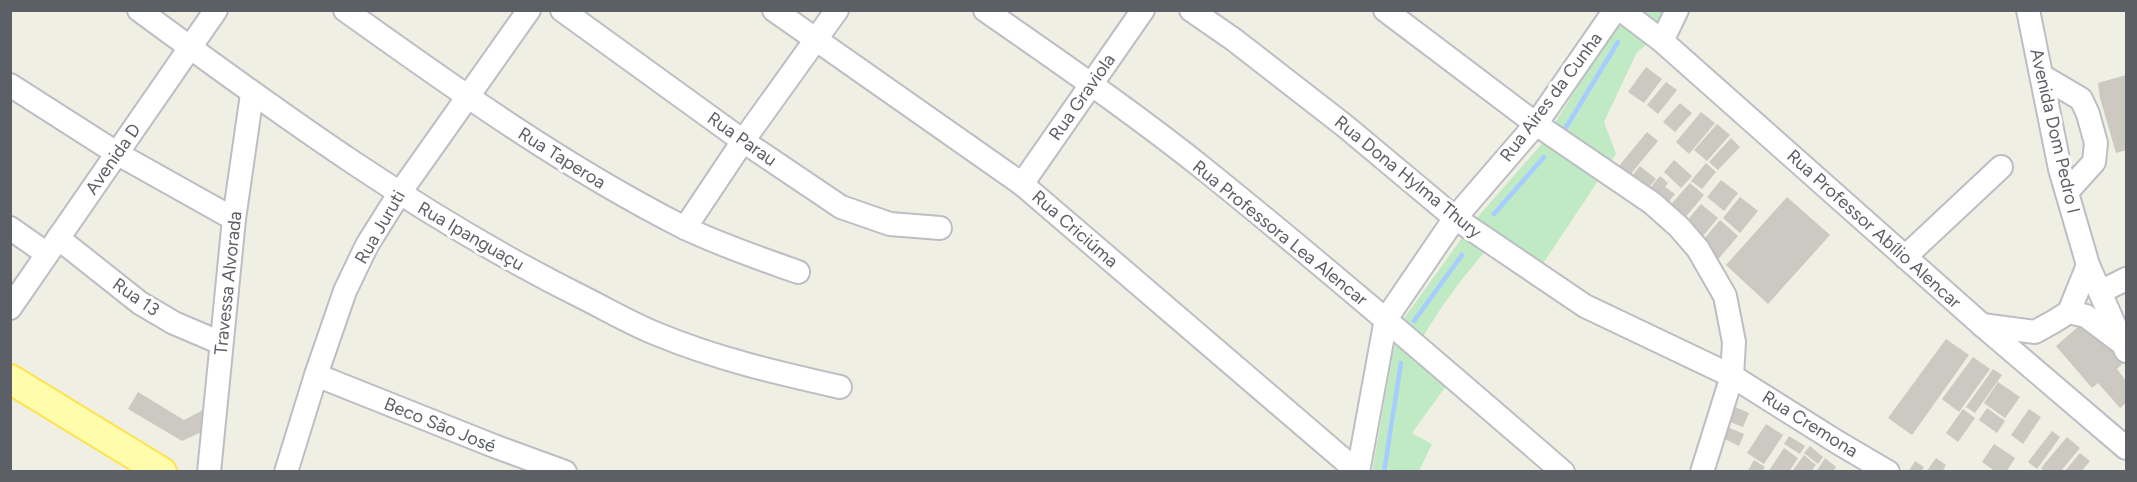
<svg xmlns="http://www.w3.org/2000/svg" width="2137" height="482" viewBox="0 0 2137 482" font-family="Figtree,sans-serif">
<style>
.green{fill:#bfeac4}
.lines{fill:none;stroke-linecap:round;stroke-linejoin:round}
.stream{stroke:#a6cdff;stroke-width:4.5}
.building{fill:#cbc9c1}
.minor-casing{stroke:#bcbec4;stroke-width:26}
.major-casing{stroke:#fee34f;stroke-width:32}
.minor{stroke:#fff;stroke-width:22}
.major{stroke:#fffcab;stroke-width:28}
.labels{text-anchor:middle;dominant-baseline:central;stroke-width:6;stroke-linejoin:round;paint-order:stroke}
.street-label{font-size:18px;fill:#5c5f66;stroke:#fff}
</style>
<rect width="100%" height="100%" fill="#f0efe4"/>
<path class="green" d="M1626,11H1674L1663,32L1637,52L1604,122L1616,154L1542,265L1498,238C1468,268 1430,320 1411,359L1446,386L1412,433L1432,444L1419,471L1372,472L1393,353L1400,324L1474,221L1540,146Z"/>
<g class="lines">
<g class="stream">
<path d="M1565,129L1618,42"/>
<path d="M1494,214L1544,157"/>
<path d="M1414,321L1462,255"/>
<path d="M1384,472L1401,363"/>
</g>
</g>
<g class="building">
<path d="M1646,67L1662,79L1644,103L1628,92Z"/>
<path d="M2126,75V150L2116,153L2100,98L2098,83Z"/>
<path d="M1666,82L1677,90L1658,114L1647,105Z"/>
<path d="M1680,103L1692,113L1675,132L1663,122Z"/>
<path d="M1701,112L1715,123L1689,154L1676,142Z"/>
<path d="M1717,124L1730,135L1707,161L1694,150Z"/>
<path d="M1647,132L1658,141L1625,181L1614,172Z"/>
<path d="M1731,138L1740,147L1718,170L1709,162Z"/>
<path d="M1674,160L1692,176L1681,188L1664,172Z"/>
<path d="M1706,163L1716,172L1702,189L1691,181Z"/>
<path d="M1640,166L1656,179L1642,195L1627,182Z"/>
<path d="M1660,176L1668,183L1665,187L1675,194L1663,209L1645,194Z"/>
<path d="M1721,180L1738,193L1724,211L1707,197Z"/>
<path d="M1690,183L1704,195L1679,225L1664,212Z"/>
<path d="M1740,197L1758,211L1740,233L1723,218Z"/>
<path d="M1787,197L1830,235L1768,304L1726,265Z"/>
<path d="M1701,204L1718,218L1698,242L1681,228Z"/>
<path d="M1720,220L1738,236L1715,263L1697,247Z"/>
<path d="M2087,319L2124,362L2117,369L2126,381V403L2120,408L2098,383L2092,388L2056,346Z"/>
<path d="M1946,339L1969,355L1912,435L1888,418Z"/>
<path d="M1973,357L1990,369L1959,412L1942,399Z"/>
<path d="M1993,369L2002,375L1975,413L1966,407Z"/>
<path d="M1998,382L2020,397L2005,418L1984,403Z"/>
<path d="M138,392L184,420L207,408L210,428L182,441L128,409Z"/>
<path d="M1733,406L1749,413L1743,427L1727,421Z"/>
<path d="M1987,408L2005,421L1997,433L1979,420Z"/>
<path d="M1963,409L1975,418L1958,442L1946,433Z"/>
<path d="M2029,409L2041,417L2023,444L2011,435Z"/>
<path d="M1766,424L1783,435L1764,464L1747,453Z"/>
<path d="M1725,426L1744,434L1739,446L1721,437Z"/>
<path d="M2052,431L2060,437L2037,469L2028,462Z"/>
<path d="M1789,436L1805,446L1800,454L1784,444Z"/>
<path d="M2067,437L2080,448L2060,472H2045L2041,468Z"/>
<path d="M1994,444L2015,458L2006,472H1996L1982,462Z"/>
<path d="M1810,446L1823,457L1818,464L1804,453Z"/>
<path d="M1784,448L1798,458L1789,472H1768Z"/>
<path d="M2080,453L2090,461L2081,472H2064Z"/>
<path d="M1804,455L1816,465L1811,472H1795L1793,470Z"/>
<path d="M1825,458L1836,467L1833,472H1816Z"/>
<path d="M1936,458L1946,465L1942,472H1926Z"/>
<path d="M1754,460L1765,467L1762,472H1747Z"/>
<path d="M1915,461L1924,467L1921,472H1908Z"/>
</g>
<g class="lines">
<defs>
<g id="minor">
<path d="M139,10C283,116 423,218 584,298C608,310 632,324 657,334C717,359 778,373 840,387"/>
<path d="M345,10C454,88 563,166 683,227C720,245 759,258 798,272"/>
<path d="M562,10L743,141L841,207L890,224L940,228"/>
<path d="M774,10L1022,184L1358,472"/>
<path d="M985,10C1061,63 1137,115 1209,173C1329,270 1446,371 1563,472"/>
<path d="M1191,10L1233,39L1345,126L1455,218L1585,306L1732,376L1837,442L1888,472"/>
<path d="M1385,10L1536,124L1652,203L1679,227L1698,249L1725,296L1734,342L1732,376L1702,472"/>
<path d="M1621,10L1662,41L1982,325L2126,448"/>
<path d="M2028,10L2060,169L2088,265L2126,351"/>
<path d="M1662,41L1677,10"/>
<path d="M2042,76L2081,99L2088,114L2096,143L2094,162L2067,192"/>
<path d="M10,85L118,154L234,219"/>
<path d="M1022,184L1143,10"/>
<path d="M10,228L47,254"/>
<path d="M685,228L743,141L837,10"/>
<path d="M58,238L140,303L174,323L221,343"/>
<path d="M1905,257L2001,167"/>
<path d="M2100,292L2126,279"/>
<path d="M10,308L216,10"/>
<path d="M2069,312L2086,316L2119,341"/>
<path d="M1982,325L2035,332L2053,322L2069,312L2088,265"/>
<path d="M316,375L494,446L565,472"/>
<path d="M209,472L234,219L252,94"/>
<path d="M286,472L316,375L345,291L367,245L399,194L529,10"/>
<path d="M1358,472L1386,319L1455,218L1536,124L1615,10"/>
</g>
<path id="major" d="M10,379L162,472"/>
</defs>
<use href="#minor" class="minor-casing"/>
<use href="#major" class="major-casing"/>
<use href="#minor" class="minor"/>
<use href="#major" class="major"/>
</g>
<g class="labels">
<g class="street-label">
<text transform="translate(1082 97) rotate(-55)">Rua Graviola</text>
<text transform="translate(1551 97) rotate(-53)">Rua Aires da Cunha</text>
<text transform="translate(2055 131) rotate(77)">Avenida Dom Pedro I</text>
<text transform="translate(742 139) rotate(35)">Rua Parau</text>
<text transform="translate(562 158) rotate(32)">Rua Taperoa</text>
<text transform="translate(113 159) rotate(-55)">Avenida D</text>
<text transform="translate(1408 177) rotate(39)">Rua Dona Hylma Thury</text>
<text transform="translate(380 227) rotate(-60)">Rua Juruti</text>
<text transform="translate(1075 229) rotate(41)">Rua Criciúma</text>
<text transform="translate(1874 229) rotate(42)">Rua Professor Abílio Alencar</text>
<text transform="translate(1280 233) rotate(39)">Rua Professora Lea Alencar</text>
<text transform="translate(471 236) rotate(30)">Rua Ipanguaçu</text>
<text transform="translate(228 283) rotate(-84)">Travessa Alvorada</text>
<text transform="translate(136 297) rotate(35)">Rua 13</text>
<text transform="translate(1810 424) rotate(32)">Rua Cremona</text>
<text transform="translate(440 425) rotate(22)">Beco São José</text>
</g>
</g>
<rect width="2137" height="482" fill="none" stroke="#5c5f66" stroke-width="24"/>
</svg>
